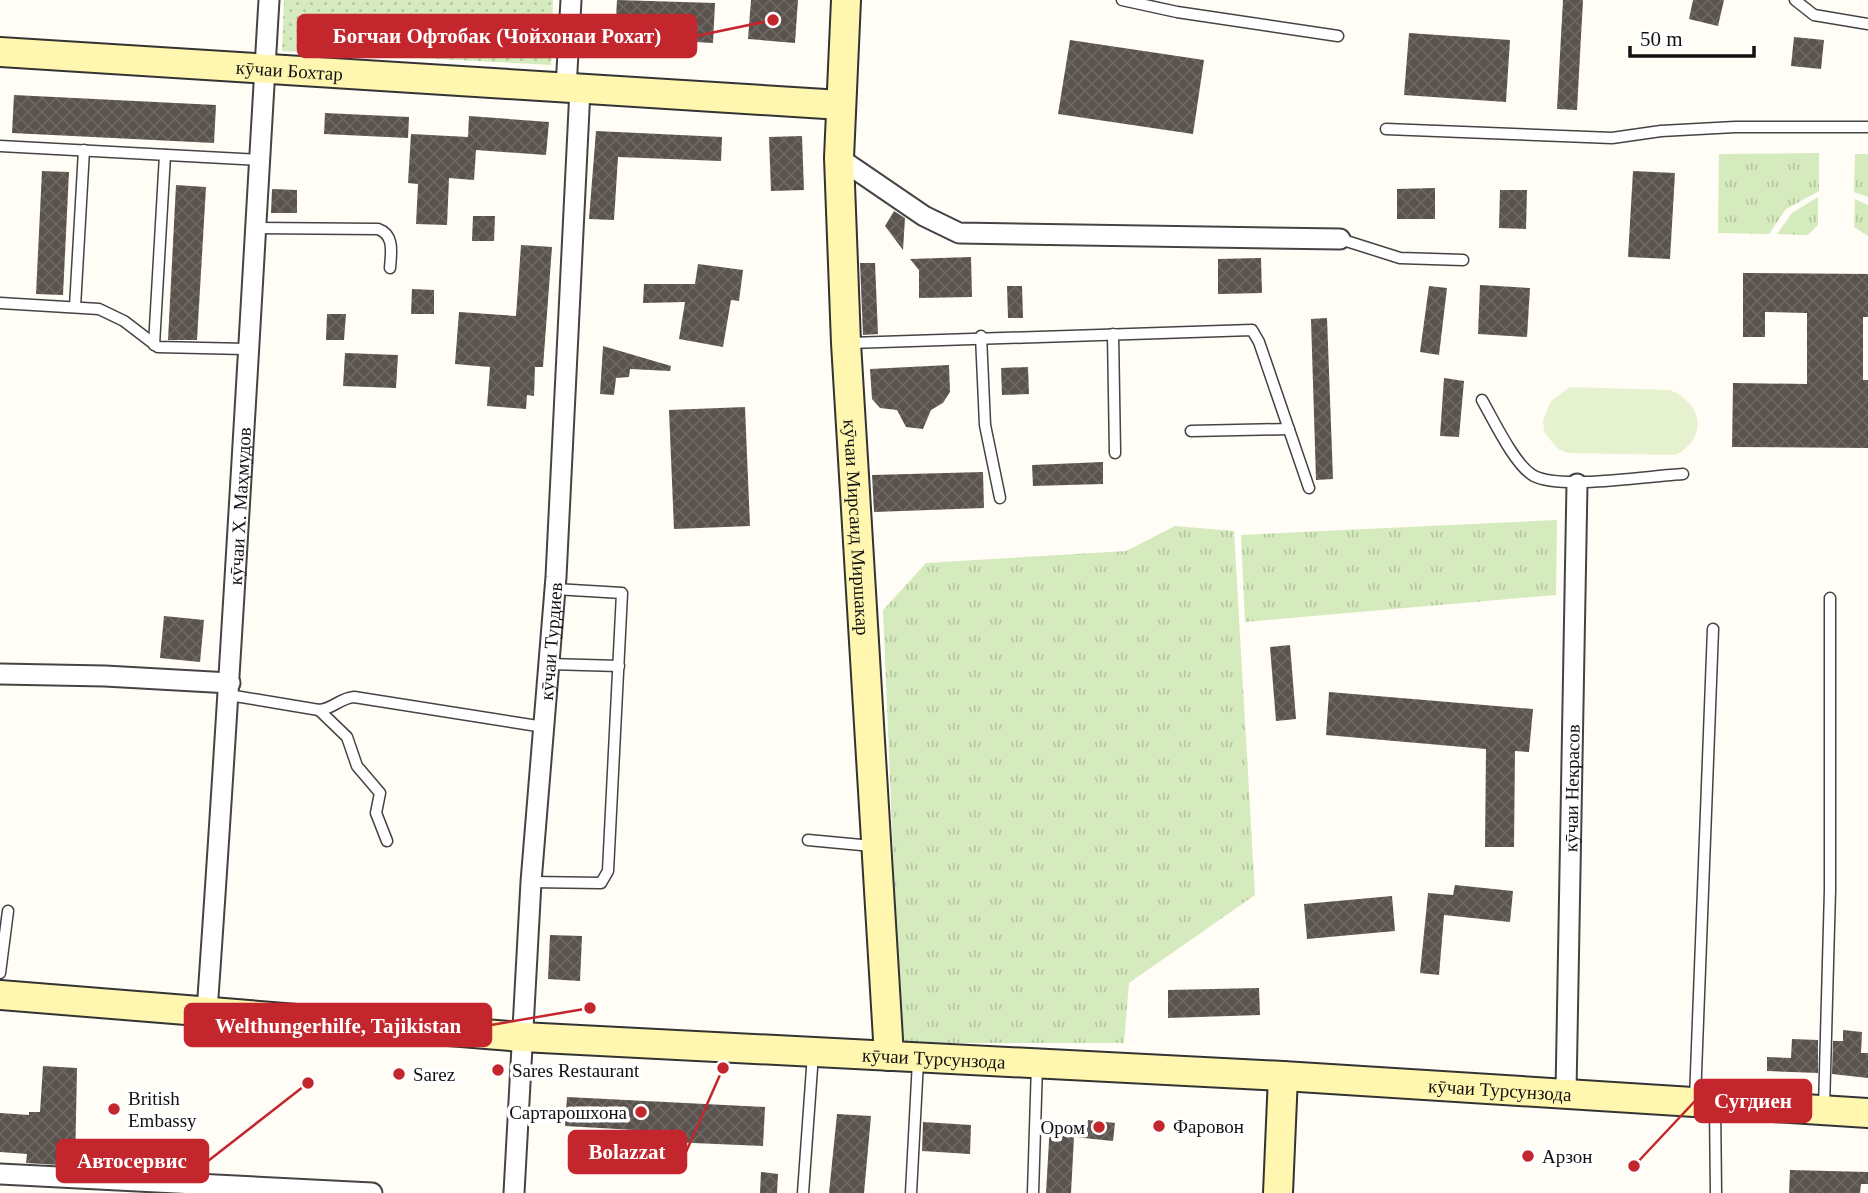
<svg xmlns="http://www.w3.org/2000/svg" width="1868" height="1193" viewBox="0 0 1868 1193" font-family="Georgia,serif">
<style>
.grass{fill:url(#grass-tufts)}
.park{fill:url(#park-dots)}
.pitch{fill:#e6f2cf}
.building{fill:url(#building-cross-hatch)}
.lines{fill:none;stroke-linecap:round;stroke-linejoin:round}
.lane-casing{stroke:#444;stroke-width:13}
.street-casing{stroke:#444;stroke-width:23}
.secondary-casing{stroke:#333;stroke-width:32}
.lane{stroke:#fff;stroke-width:10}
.street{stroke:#fff;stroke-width:19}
.secondary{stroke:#fff6b0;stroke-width:28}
.poi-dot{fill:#c4262e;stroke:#fff;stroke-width:2.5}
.labels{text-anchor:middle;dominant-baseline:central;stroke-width:7;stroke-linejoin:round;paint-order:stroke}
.street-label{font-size:19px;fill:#111;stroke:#fff}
.poi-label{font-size:19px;fill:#111;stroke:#fff;text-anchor:start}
.leader{fill:none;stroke:#c4262e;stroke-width:2.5}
.callout-dot{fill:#c4262e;stroke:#fff;stroke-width:2.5}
.callout{fill:#c4262e;stroke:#c4262e;stroke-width:2.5}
.callout-label{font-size:21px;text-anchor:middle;font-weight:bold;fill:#fff}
</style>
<defs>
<pattern id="grass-tufts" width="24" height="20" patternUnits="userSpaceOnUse" patternTransform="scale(1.75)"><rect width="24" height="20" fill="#d5ebbd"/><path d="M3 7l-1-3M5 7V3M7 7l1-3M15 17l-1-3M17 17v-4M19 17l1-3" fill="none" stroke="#b6c8a1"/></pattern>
<pattern id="park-dots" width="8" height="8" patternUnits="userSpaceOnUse" patternTransform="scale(1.75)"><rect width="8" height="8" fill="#d5ebbd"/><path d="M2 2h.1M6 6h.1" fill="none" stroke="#b6c8a1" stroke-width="1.8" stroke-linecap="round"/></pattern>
<pattern id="building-cross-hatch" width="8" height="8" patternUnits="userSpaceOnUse" patternTransform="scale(1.75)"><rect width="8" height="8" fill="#5a524d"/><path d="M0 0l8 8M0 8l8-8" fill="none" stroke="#6d6662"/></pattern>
</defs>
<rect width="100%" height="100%" fill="#fffdf5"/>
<g class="grass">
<path d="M1819,153V191L1786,209L1769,234L1718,233L1719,154Z"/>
<path d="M1855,154H1868V197L1854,192Z"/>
<path d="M1818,197V225L1808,235L1777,234L1792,213Z"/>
<path d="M1855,199L1868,205V236L1854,227Z"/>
<path d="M1557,520L1556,595L1245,622L1241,535Z"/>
<path d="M1175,526L1234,531L1255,895L1129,983L1124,1043H901L883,610L926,563L1126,551Z"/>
</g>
<path class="park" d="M284,0H553L551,65L282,51Z"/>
<path class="pitch" d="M1570,387L1670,390C1703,404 1708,437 1676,455L1568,453L1558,449L1544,432L1543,420L1551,401Z"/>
<g class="building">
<path d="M617,0L715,3L713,43L615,37Z"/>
<path d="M751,0H798L795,43L748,39Z"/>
<path d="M1563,0H1583L1577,110L1557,109Z"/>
<path d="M1693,0H1724L1718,26L1689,19Z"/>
<path d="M1409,33L1510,40L1506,102L1404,95Z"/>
<path d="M1794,37L1824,40L1821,69L1791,66Z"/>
<path d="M1070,40L1204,60L1193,134L1058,114Z"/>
<path d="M14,95L216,105L214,143L12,133Z"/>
<path d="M325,113L409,117L408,138L324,134Z"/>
<path d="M469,116L549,122L546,155L476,150L474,180L449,178L447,225L416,224L418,184L408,183L411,134L468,137Z"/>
<path d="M596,131L722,137L721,161L618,157L614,220L589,219Z"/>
<path d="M802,136L804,190L771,191L769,137Z"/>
<path d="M42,171L69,172L63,295L36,294Z"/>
<path d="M1633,171L1675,173L1670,259L1628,257Z"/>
<path d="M176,185L206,187L197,340H168Z"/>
<path d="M1435,188V219H1397V189Z"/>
<path d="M272,189L297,190V213H271Z"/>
<path d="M1500,190H1527L1526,229L1499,228Z"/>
<path d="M894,211L905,218L903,250L885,226Z"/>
<path d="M473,216H495L494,241H472Z"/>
<path d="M521,245L552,247L543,367H535L534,396L527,395L526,409L487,406L490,367L455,364L459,312L516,316Z"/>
<path d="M971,257L972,297L919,298V270L910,259Z"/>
<path d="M1261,258L1262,293L1218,294V259Z"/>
<path d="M860,263H875L878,334L863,335Z"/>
<path d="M698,264L743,270L739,301L731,300L723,347L679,339L685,302L643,303L644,284H695Z"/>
<path d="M1743,273L1868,274V317H1863V380H1868V448L1732,447L1733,383L1807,384V313L1765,312V337H1743Z"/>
<path d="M1480,285L1530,288L1527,337L1478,334Z"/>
<path d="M1007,286H1022L1023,318H1008Z"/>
<path d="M1429,286L1447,288L1439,355L1420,352Z"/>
<path d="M412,289L434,290V314H411Z"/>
<path d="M327,314H346L344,340H326Z"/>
<path d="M1327,318L1333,479L1316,480L1311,319Z"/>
<path d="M603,346L671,366L670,371L630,369L629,377L616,378L614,395L600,394Z"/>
<path d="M345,353L398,355L396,388L343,386Z"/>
<path d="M949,365L950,392L943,403L931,410L923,429L906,427L897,410L880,408L872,399L870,369Z"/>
<path d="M1028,367L1029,394L1002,395L1001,368Z"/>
<path d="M1444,378L1464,381L1459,437L1440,436Z"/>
<path d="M745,407L750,526L674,529L669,410Z"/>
<path d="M1103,462V484L1033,486L1032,465Z"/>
<path d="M983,472L984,508L874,512L872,475Z"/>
<path d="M164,616L204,620L200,662L160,658Z"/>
<path d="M1290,645L1296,719L1276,721L1270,647Z"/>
<path d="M1329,692L1533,709L1529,752L1515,751L1514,847H1485L1486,749L1326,735Z"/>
<path d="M1455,885L1513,891L1510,922L1444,915L1439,975L1420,973L1428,893L1453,895Z"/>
<path d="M1392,896L1395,931L1307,939L1304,904Z"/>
<path d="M550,935L582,936L580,981L548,979Z"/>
<path d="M1259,988L1260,1015L1168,1018V990Z"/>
<path d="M1843,1030L1862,1032L1861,1053H1868V1078L1832,1074L1833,1041H1843Z"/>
<path d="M1792,1039L1818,1040V1073L1767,1071V1057L1791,1058Z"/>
<path d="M43,1066L77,1068L75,1166L26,1163L27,1154L0,1152V1113L29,1115V1112H40Z"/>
<path d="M567,1097L765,1107L763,1146L670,1142V1132L565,1126Z"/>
<path d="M837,1114L871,1116L864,1193H829Z"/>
<path d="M1088,1120L1115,1123L1113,1141L1074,1137L1071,1193H1046L1050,1124L1087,1126Z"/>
<path d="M923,1122L971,1125L970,1154L922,1151Z"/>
<path d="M1790,1170L1868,1172V1184H1861L1860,1193H1789Z"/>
<path d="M761,1172L778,1174L777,1193H760Z"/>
</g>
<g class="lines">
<defs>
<g id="lane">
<path d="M1122,0L1177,12L1338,36"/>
<path d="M1795,0L1814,15L1868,24"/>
<path d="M1386,129L1612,138L1661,131L1735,127H1868"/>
<path d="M0,146L259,160"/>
<path d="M254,228L378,229C395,235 391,253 390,268"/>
<path d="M1340,239L1400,258L1463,260"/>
<path d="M0,303L99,309L124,321L158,347L246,349"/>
<path d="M75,307L84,150"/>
<path d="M1113,334L1115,453"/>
<path d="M981,336L985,425L1000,498"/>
<path d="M850,343L1252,330L1259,342L1309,488"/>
<path d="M154,345L165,155"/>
<path d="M1482,400C1493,419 1515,466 1534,476C1562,490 1648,476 1683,474"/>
<path d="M1191,431L1289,429"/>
<path d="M549,664L619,666"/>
<path d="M229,695L319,710C333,709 340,698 354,697L544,727"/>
<path d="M319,710L347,737L357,766L380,793L376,813L387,841"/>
<path d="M808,840L872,846"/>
<path d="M531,882L601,883L608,871L622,593L555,589"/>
<path d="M0,973L8,911"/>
<path d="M1695,1099L1713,629"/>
<path d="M1715,1105L1716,1193"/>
<path d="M1824,1108L1830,890V598"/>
<path d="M803,1193L813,1054"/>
<path d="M911,1193L918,1061"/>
<path d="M1033,1193L1037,1065"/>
</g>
<g id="street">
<path d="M566,88L571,0"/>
<path d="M839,158L924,216L959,233L1340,239"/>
<path d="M0,674L105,676L230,683"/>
<path id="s1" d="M207,1011C231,674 249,337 269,0"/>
<path id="s2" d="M1566,1092L1577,484"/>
<path d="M0,1174L372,1193"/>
<path id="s3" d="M514,1193L531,882L556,577L580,89"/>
</g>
<g id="secondary">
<path id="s4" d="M846,0L839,158L846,343L889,1056"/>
<path id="s5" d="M0,52L841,105"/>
<path id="s6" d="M0,995L522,1037L1283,1076L1868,1113"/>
<path d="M1278,1193L1283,1076"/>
</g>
</defs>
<use href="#lane" class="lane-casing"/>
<use href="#street" class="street-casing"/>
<use href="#secondary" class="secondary-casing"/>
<use href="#lane" class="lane"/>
<use href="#street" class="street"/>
<use href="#secondary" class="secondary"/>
</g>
<g class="poi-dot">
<circle cx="498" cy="1070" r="7"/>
<circle cx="399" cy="1074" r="7"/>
<circle cx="114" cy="1109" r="7"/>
<circle cx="641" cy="1112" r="7"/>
<circle cx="1159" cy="1126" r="7"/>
<circle cx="1099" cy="1127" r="7"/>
<circle cx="1528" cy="1156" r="7"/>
</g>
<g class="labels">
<g class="street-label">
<text stroke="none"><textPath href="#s5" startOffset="290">кӯчаи Бохтар</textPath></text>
<text stroke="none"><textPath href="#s1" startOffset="506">кӯчаи Х. Маҳмудов</textPath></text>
<text stroke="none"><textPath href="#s4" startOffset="528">кӯчаи Мирсаид Миршакар</textPath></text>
<text stroke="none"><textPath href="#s3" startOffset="553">кӯчаи Турдиев</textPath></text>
<text stroke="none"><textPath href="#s2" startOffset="304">кӯчаи Некрасов</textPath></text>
<text stroke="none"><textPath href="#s6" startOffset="936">кӯчаи Турсунзода</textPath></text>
<text stroke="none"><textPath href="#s6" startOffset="1503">кӯчаи Турсунзода</textPath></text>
</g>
<g class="poi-label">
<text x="512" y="1070">Sares Restaurant</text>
<text x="413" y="1074">Sarez</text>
<text x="128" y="1098">British<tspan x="128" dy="22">Embassy</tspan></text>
<text x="627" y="1112" text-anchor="end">Сартарошхона</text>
<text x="1173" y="1126">Фаровон</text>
<text x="1085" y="1127" text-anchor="end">Ором</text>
<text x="1542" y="1156">Арзон</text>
</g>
</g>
<path class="leader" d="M773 20L696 36M590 1008L491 1025M1634 1166L1695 1101M723 1068L686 1152M308 1083L208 1161"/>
<g class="callout-dot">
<circle cx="773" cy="20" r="7"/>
<circle cx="590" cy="1008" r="7"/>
<circle cx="1634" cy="1166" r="7"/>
<circle cx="723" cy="1068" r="7"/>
<circle cx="308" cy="1083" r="7"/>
</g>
<g class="callout">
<rect x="298" y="15" width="398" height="42" rx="7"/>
<rect x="185" y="1004" width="306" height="42" rx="7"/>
<rect x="1695" y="1080" width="116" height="42" rx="7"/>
<rect x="569" y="1131" width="117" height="42" rx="7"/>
<rect x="57" y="1140" width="151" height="42" rx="7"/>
</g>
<g class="callout-label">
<text x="497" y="43">Богчаи Офтобак (Чойхонаи Рохат)</text>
<text x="338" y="1033">Welthungerhilfe, Tajikistan</text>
<text x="1753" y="1108">Сугдиен</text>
<text x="627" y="1159">Bolazzat</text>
<text x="132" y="1168">Автосервис</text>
</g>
<path d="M1630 46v10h124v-10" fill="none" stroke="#111111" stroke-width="3.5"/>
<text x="1640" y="46" font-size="21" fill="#111111" stroke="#ffffff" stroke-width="5" paint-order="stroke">50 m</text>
</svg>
